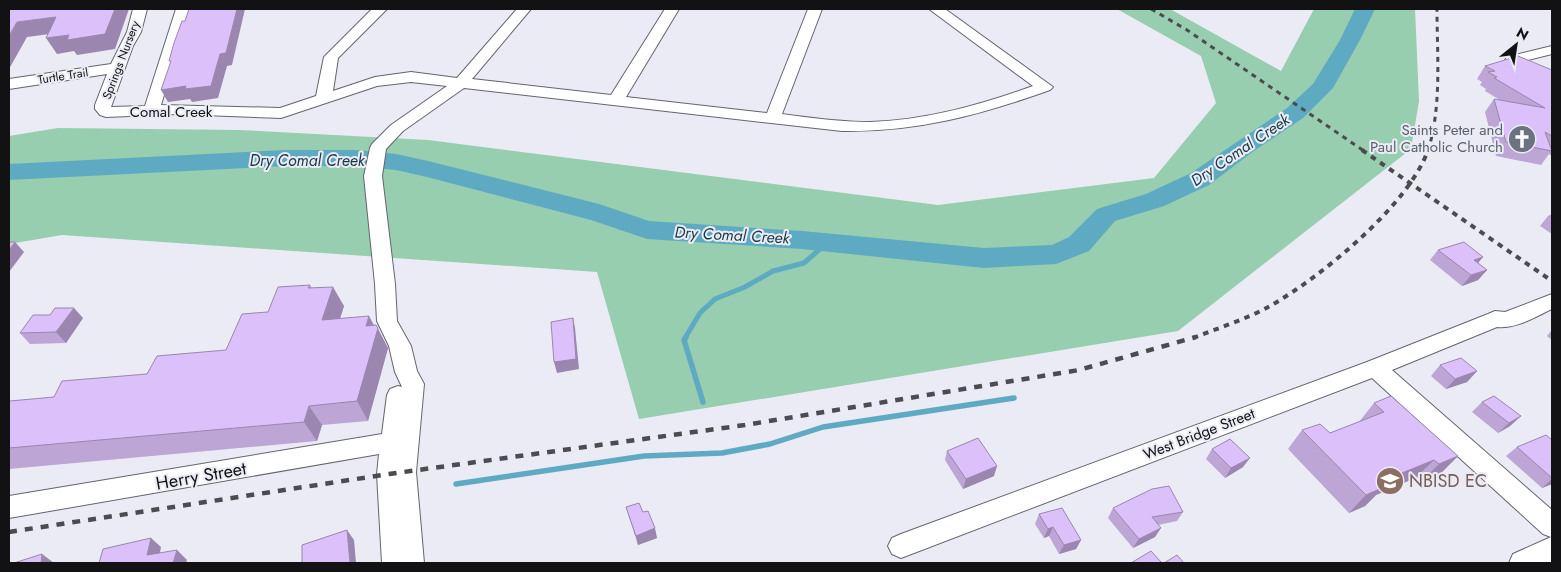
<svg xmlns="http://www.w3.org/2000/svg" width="1561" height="572" viewBox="0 0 1561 572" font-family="Jost,sans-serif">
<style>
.green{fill:#97ceaf}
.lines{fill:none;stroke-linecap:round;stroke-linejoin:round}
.stream-far1{stroke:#5faac3;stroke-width:5}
.stream{stroke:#5faac3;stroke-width:5.5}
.river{fill:#5faac3;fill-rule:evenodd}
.minor-casing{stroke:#64656c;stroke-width:2}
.minor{fill:#fff;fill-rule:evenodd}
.rail-far2{stroke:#4b4b50;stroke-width:3;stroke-dasharray:5 5;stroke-linecap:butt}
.rail-far1{stroke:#4b4b50;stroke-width:4;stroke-dasharray:5.5 5.5;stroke-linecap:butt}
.rail{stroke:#4b4b50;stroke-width:4.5;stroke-dasharray:8 8;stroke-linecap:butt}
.wall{fill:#bda5d6}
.shaded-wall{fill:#9a86ae}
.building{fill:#dcc0f9;stroke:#9a86ae}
.labels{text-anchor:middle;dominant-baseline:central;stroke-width:4;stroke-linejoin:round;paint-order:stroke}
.far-street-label{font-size:12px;fill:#121215;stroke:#eaebf4}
.street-label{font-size:15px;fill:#121215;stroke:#eaebf4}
.worship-label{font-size:15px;fill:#5b616d;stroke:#eaebf4;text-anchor:end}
.water-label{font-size:16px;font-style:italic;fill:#173a46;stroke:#eaebf4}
.near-street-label{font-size:18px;fill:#121215;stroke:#eaebf4}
.near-education-label{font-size:18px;fill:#785e54;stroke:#eaebf4;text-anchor:start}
</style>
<rect width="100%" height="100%" fill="#eaebf4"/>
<path class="green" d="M1117,9H1170L1281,71L1314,9H1415L1419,101L1411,149L1178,331L639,419L597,272L62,235L9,244V136L58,128L240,130L428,140L938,205L1154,178L1216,103L1201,56Z"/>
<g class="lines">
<path class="stream-far1" d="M685,338L700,313L715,299L745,287L773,271L804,263L828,242"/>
<g class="stream">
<path d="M686,337L684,340L703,402"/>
<path d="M456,484L644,456L722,453L770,444L823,427L1014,398"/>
</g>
<path class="river" d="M1355,9H1375L1360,40L1333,88L1303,118L1251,153L1209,185L1164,206L1115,221L1089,251L1056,264L984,268L802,249L647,239L591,220L427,177L396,170L356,166H285L9,180V164L285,150H356L396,154L428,161L599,204L649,221L802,231L984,248L1052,245L1069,237L1097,209L1146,194L1191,173L1287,108L1313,84L1340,40Z"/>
<defs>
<g id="minor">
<path d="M133,9H147L141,32L133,46L111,107L145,106L176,9H190L161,105L280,108L316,96L324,57L372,9H387L338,58L333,91L375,77L411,72L457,78L517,9H531L472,79L611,95L665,9H679L626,97L767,113L808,9H822L782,114C812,118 841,122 870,122C927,120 980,105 1033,86L929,9H945L1053,87L1050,90C980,115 917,132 842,131L464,88L403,131L386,149L382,176L395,284L397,321L411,346L417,371L424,384L416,472L424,563H382L377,474L379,454L9,518V496L382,434L387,395L390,389L398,386L402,387L395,372L389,346L377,321L375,284L364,176L370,148L372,144L391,125L447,86L411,82L377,86L281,118L177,114L106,117L100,115L95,109V105L107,74L9,89V79L111,64L127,32Z"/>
<path d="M1552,46V54L1512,64L1507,63L1505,60L1507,57Z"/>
<path d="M1552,294V309C1535,317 1516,329 1497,327L1392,370L1552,510V562L1549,563H1509L1513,554L1551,537L1543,534L1372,378L901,558L892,554L888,546L892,538L901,534L1367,362L1488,314L1495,311L1505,312Z"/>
</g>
</defs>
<use href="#minor" class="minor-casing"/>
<use href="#minor" class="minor"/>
<g class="rail-far2">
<path d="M1151,9L1187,30L1364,151"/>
<path d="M1428,151C1442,105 1437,56 1437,9"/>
</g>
<g class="rail-far1">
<path d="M1362,150L1552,281"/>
<path d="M1193,338C1218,328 1247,319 1270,306C1321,277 1409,205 1428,150"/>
</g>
<path class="rail" d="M9,532L389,474L745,425L1079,370L1196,337"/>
</g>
<g class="wall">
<path d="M1485,66L1552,71V156L1549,154L1541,165L1496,156L1485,112L1494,99L1500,100L1485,91L1486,89L1480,85L1482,82L1477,79Z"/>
<path d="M1552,214V234L1540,226L1548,216Z"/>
<path d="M1438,250L1478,263L1487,270L1478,280L1462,286L1430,260Z"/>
<path d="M310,285L312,288L344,306L340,319L374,326L386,345L388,348L368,421L322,425L317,441L9,469V402L54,397L147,374L226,350L268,312Z"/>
<path d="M83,318L66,343L30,344L20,333Z"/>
<path d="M1552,330V340L1547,336Z"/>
<path d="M1440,365L1477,371L1467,382L1446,389L1431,376Z"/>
<path d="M1482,402L1521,416L1510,426L1498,433L1472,412Z"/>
<path d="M1374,403L1458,456L1439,475L1420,483L1415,478L1376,495L1365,506L1349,513L1288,449L1302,430L1330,433L1359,422Z"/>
<path d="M1552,440V484L1542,488L1506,456L1517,447Z"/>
<path d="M1212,449L1243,467L1225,478L1206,459Z"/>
<path d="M947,451L994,476L963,489L945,460Z"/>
<path d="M626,507L643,512L657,538L638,545L629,517Z"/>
<path d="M1113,508L1183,512L1177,521L1158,525L1155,537L1133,548L1108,518Z"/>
<path d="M1039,514L1081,540L1076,549L1059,554L1049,536L1044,538L1035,524Z"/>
</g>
<g class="shaded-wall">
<path d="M115,9H129L115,49L77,55L74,51L57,54L46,38L69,35Z"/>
<path d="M237,9H245L232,65L227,66L218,98L192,102L190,99L168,102L161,90L220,54Z"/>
<path d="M56,17L65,32L27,37L9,69V36L17,22Z"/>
<path d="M15,242L24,252L9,272V250Z"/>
<path d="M1483,257L1475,267L1474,260Z"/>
<path d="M1487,270L1478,280L1462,286L1471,275Z"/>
<path d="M333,287L344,306L333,339L322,320Z"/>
<path d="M74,308L83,318L66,343L56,332Z"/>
<path d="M369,316L377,331L376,325L388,348L368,421L357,401L366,326Z"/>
<path d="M573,318L575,328L579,369L557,373L554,362Z"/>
<path d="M1477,371L1467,382L1446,389L1455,379Z"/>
<path d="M309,406L322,425L317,441L304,422Z"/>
<path d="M1521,416L1510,426L1498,433L1509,423Z"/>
<path d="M1458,456L1439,475L1420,483L1439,464Z"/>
<path d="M1250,458L1243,467L1225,478L1231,468Z"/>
<path d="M1434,460L1415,478L1376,495L1365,506L1349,513L1377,483Z"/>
<path d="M997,466L994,476L963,489L966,479Z"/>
<path d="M1552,479V484L1542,488Z"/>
<path d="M1053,527L1049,536L1044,538L1048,529Z"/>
<path d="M655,528L657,538L638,545L636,536Z"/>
<path d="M1161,528L1155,537L1133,548L1139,539Z"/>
<path d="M347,530L354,540L356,563H350Z"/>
<path d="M151,538L161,547L158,563L147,555Z"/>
<path d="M1081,540L1076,549L1059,554L1064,545Z"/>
<path d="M177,550L187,560L186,563H173Z"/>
<path d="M42,554L54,563H41Z"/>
</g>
<g class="building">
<path d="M9,9H115L105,34L67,40L69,35L46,38L56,17L17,22L9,36Z"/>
<path d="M189,9H237L226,53L220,54L211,86L185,89L186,86L161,90L171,61H169L174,43L182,21H185Z"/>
<path d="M1518,56L1552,70V136L1545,132L1552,151L1506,142L1494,99L1545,108L1494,78L1497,77L1488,72L1495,71L1485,66Z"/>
<path d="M9,242H15L9,250Z"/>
<path d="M1464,242L1483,257L1474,260L1487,270L1471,275L1438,250Z"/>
<path d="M310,285L308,288L333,287L322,320L369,316L366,326L376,325L378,328L357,401L309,406L304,422L9,448V402L10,401L54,397L62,381L147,374L157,356L226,350L242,314L268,312L278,287Z"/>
<path d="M55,308H74L56,332L20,333L33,315H50Z"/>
<path d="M573,318L576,359L554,362L551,322Z"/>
<path d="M1461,358L1477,371L1455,379L1440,365Z"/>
<path d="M1391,396L1458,456L1439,464L1434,460L1377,483L1382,488L1366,495L1302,430L1320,424L1330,433L1384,412L1374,403Z"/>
<path d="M1494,396L1521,416L1509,423L1482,402Z"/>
<path d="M1546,435L1552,440V478L1517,447Z"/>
<path d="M978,438L997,466L966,479L947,451Z"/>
<path d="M1230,439L1250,458L1231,468L1212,449Z"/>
<path d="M1169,486L1183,512L1152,517L1161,528L1139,539L1113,508L1152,489Z"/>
<path d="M639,503L643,512L648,511L655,528L636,536L626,507Z"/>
<path d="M1062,508L1081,540L1064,545L1053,527L1048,529L1039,514Z"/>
<path d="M347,530L350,563H302V545Z"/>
<path d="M151,538L147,555L177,550L173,563H99L103,549Z"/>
<path d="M1151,551L1162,563H1131Z"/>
<path d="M42,554L41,563H14Z"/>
<path d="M1177,555L1184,563H1164Z"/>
</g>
<defs>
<symbol id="church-disc" viewBox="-11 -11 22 22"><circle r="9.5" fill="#6b7280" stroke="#eaebf4"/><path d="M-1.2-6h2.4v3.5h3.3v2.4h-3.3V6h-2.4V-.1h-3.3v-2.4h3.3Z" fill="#fff"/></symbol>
<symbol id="school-disc" viewBox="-11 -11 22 22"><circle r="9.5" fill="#8d6e63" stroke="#eaebf4"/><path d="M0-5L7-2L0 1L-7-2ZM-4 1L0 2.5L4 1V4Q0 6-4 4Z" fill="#fff"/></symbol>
</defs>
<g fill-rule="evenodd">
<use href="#church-disc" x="1506" y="123" width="32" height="32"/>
<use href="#school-disc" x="1374" y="465" width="32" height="32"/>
</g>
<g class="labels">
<g class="far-street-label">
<text transform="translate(121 60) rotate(-69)">Springs Nursery</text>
<text transform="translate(63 76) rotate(-9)">Turtle Trail</text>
</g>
<g class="street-label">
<text x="171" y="112">Comal Creek</text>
<text transform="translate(1199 434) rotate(-21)">West Bridge Street</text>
</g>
<g class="worship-label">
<text x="1503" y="130">Saints Peter and<tspan x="1503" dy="17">Paul Catholic Church</tspan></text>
</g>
<g class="water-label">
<text transform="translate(1240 150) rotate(-34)">Dry Comal Creek</text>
<text x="307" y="160">Dry Comal Creek</text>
<text transform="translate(732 235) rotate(3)">Dry Comal Creek</text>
</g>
<g class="near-street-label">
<text transform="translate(201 476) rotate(-10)">Herry Street</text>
</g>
<g class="near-education-label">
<text x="1409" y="481">NBISD EC</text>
</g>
</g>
<rect width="1561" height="572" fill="none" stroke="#121215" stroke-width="20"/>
<g transform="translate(1516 45) rotate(30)" stroke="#eaebf4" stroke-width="4" paint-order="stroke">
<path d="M0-4L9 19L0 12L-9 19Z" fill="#121215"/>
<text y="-8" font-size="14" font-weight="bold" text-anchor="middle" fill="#121215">N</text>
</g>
</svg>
